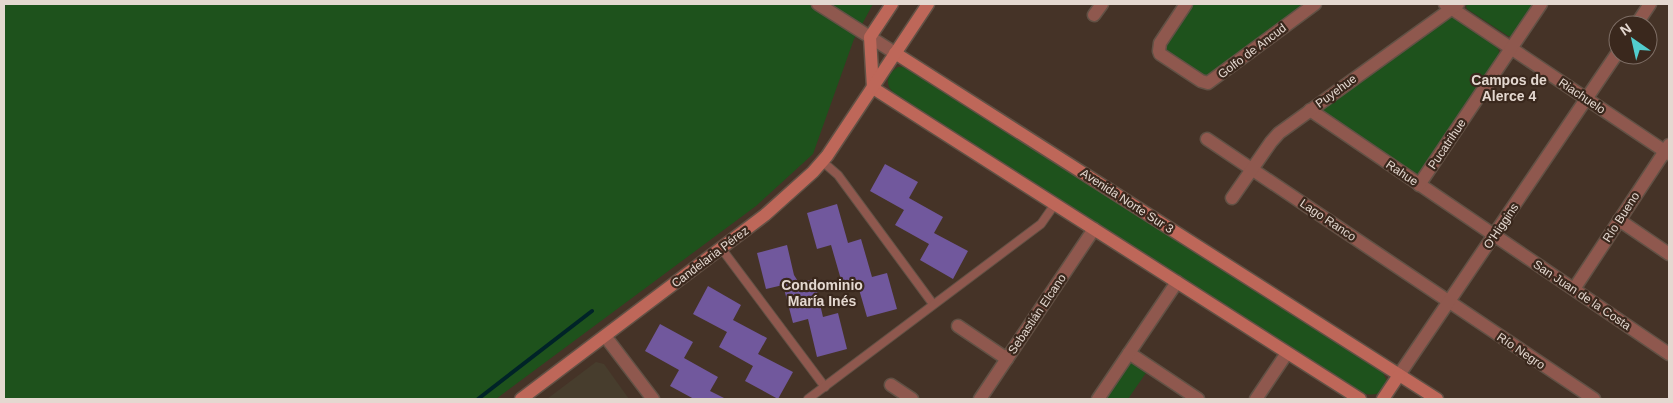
<svg xmlns="http://www.w3.org/2000/svg" width="1673" height="403" viewBox="0 0 1673 403" font-family="Arial,sans-serif">
<style>
.education{fill:#473d2d}
.green{fill:#1e521c}
.lines{fill:none;stroke-linecap:round;stroke-linejoin:round}
.stream{stroke:#002328;stroke-width:4}
.building{fill:#71589d}
.lane-casing{stroke:#625145;stroke-width:10}
.street-casing{stroke:#625145;stroke-width:15}
.secondary-casing{stroke:#625145;stroke-width:15}
.lane{stroke:#8f584e;stroke-width:8}
.street{stroke:#8f584e;stroke-width:12}
.secondary{stroke:#be6759;stroke-width:12}
.labels{text-anchor:middle;dominant-baseline:central;stroke-width:4.5;stroke-linejoin:round;paint-order:stroke}
.street-label{font-size:12px;fill:#e4d8d0;stroke:#3a281d}
.neighbourhood-label{font-size:14px;font-weight:bold;fill:#e4d8d0;stroke:#3a281d}
</style>
<rect width="100%" height="100%" fill="#453327"/>
<path class="education" d="M596,362L604,364L629,399H547Z"/>
<g class="green">
<path d="M4,4H873L854,39L813,154L756,206L496,399H4Z"/>
<path d="M1191,4H1308L1212,76L1203,78L1166,52L1165,42Z"/>
<path d="M1467,4H1536L1512,36H1508L1467,9L1466,6Z"/>
<path d="M1449,17H1453L1498,48L1500,56L1422,173L1418,175H1413L1324,115L1323,109Z"/>
<path d="M898,67H905L911,70L1382,371L1387,381C1384,393 1375,397 1363,393L894,93C884,85 887,73 898,67Z"/>
<path d="M1131,362L1148,370L1128,399H1103L1127,363Z"/>
</g>
<g class="lines">
<path class="stream" d="M478,399L592,311"/>
</g>
<g class="building">
<path d="M885,164L918,182L909,198L943,217L934,233L968,251L953,279L920,260L929,244L895,225L904,210L870,191Z"/>
<path d="M837,204L848,243L861,239L872,277L887,273L897,309L867,317L856,279L842,283L831,245L817,249L807,213Z"/>
<path d="M787,245L794,275L799,283L814,279L823,317L838,313L847,349L817,357L808,319L793,323L783,285L766,289L757,253Z"/>
<path d="M708,286L741,305L733,320L767,338L758,354L793,372L778,399L745,381L753,366L719,347L727,332L693,314Z"/>
<path d="M660,324L693,342L684,358L718,377L710,391L726,399H694L670,386L679,370L645,351Z"/>
</g>
<g class="lines">
<defs>
<g id="lane">
<path d="M823,162L838,175L933,304"/>
<path d="M721,248L825,387"/>
<path d="M808,399L1041,224L1055,204"/>
</g>
<g id="street">
<path d="M818,4L895,53"/>
<path d="M1186,4L1160,43L1159,51L1160,54L1201,81L1208,83L1315,4"/>
<path d="M1445,4L1669,154"/>
<path d="M1094,15L1102,4"/>
<path d="M1636,25L1650,4"/>
<path d="M1310,110L1669,354"/>
<path d="M1207,139L1594,399"/>
<path d="M1419,185L1541,4"/>
<path d="M1232,198L1271,142L1279,133L1458,4"/>
<path d="M1619,220L1669,254"/>
<path d="M1574,289L1669,145"/>
<path d="M958,326L1007,359"/>
<path d="M605,336L653,399"/>
<path d="M1129,353L1198,399"/>
<path d="M1399,375L1618,52"/>
<path d="M891,385L912,399"/>
<path d="M980,399L1094,229"/>
<path d="M1098,399L1177,282"/>
<path d="M1256,399L1287,353"/>
</g>
<g id="secondary">
<path d="M892,4L870,37L873,88L1360,399"/>
<path d="M895,53L1437,399"/>
<path d="M521,399L765,215L813,172L827,156L928,4"/>
<path d="M1383,399L1399,375"/>
</g>
</defs>
<use href="#lane" class="lane-casing"/>
<use href="#street" class="street-casing"/>
<use href="#secondary" class="secondary-casing"/>
<use href="#lane" class="lane"/>
<use href="#street" class="street"/>
<use href="#secondary" class="secondary"/>
</g>
<g class="labels">
<g class="street-label">
<text transform="translate(1252 51) rotate(-37)">Golfo de Ancud</text>
<text transform="translate(1336 91) rotate(-36)">Puyehue</text>
<text transform="translate(1582 96) rotate(34)">Riachuelo</text>
<text transform="translate(1447 144) rotate(-56)">Pucatrihue</text>
<text transform="translate(1402 173) rotate(34)">Rahue</text>
<text transform="translate(1127 201) rotate(33)">Avenida Norte Sur 3</text>
<text transform="translate(1621 217) rotate(-57)">Río Bueno</text>
<text transform="translate(1328 220) rotate(34)">Lago Ranco</text>
<text transform="translate(1501 226) rotate(-56)">O'Higgins</text>
<text transform="translate(710 257) rotate(-37)">Candelaria Pérez</text>
<text transform="translate(1582 295) rotate(34)">San Juan de la Costa</text>
<text transform="translate(1037 314) rotate(-56)">Sebastián Elcano</text>
<text transform="translate(1521 351) rotate(34)">Río Negro</text>
</g>
<g class="neighbourhood-label">
<text x="1509" y="80">Campos de<tspan x="1509" dy="16">Alerce 4</tspan></text>
<text x="822" y="285">Condominio<tspan x="822" dy="16">María Inés</tspan></text>
</g>
</g>
<rect width="1673" height="403" fill="none" stroke="#e4d8d0" stroke-width="10"/>
<g transform="translate(1633 40) rotate(326)"><circle r="24" fill="#3a281d" stroke="#7e6e65"/>
<path d="M0-4L9 19L0 12L-9 19Z" fill="#52cdce"/>
<text y="-8" font-size="14" font-weight="bold" text-anchor="middle" fill="#e4d8d0">N</text>
</g>
</svg>
